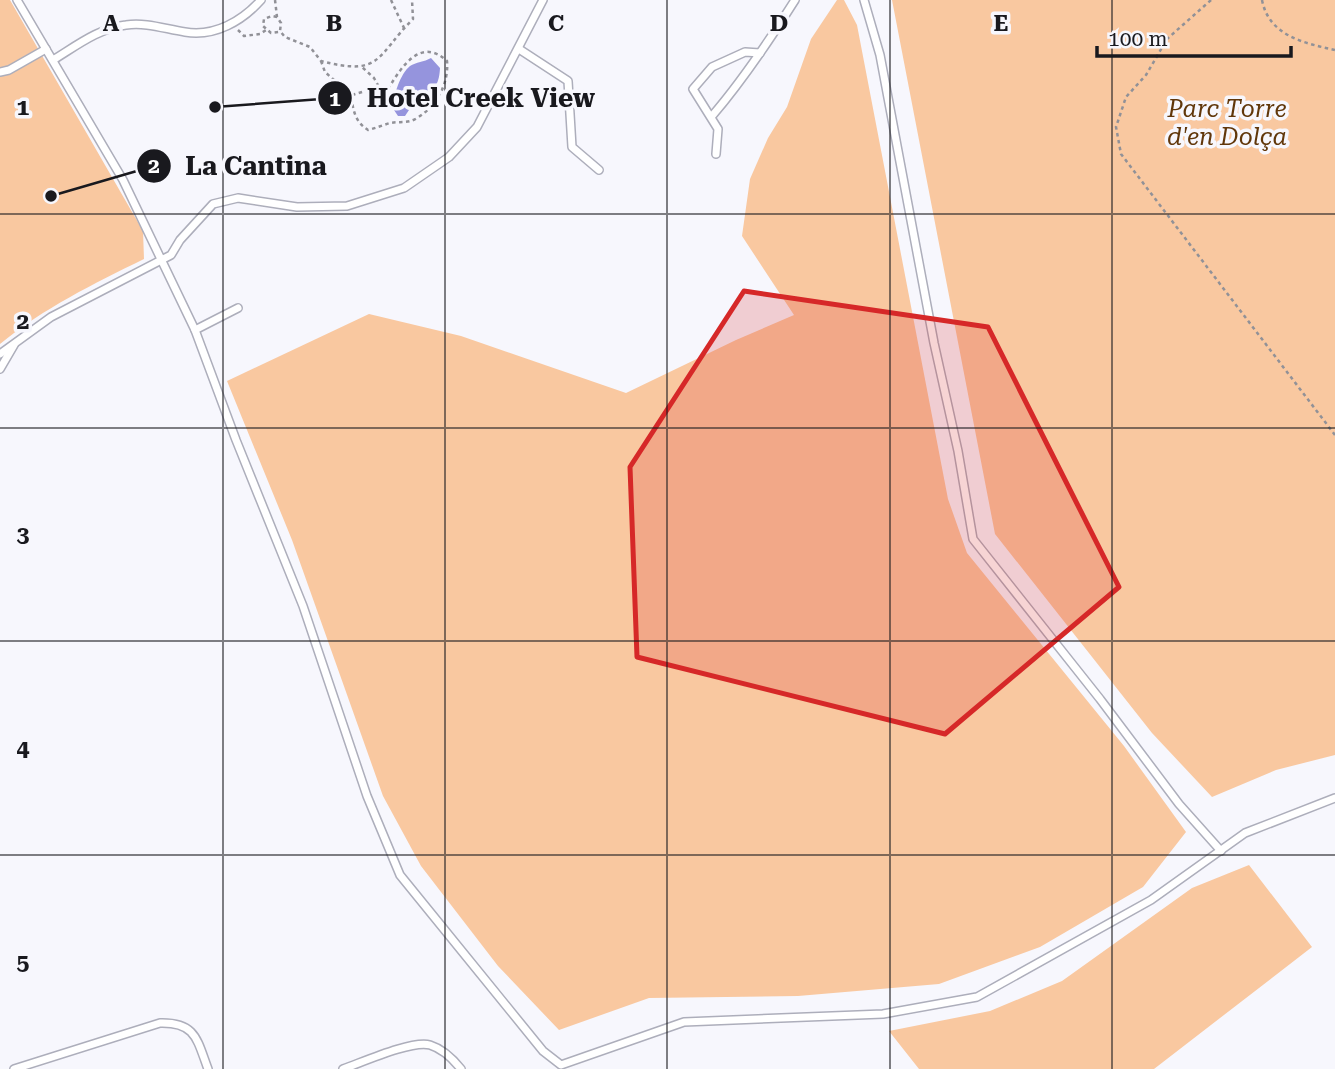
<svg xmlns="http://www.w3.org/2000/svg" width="1335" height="1069" viewBox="0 0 1335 1069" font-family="'Roboto Serif',serif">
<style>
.green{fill:#f9c8a0}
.water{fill:#9594dd}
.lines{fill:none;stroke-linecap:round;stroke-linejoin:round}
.lane-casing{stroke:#adaebb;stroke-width:10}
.path{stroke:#919197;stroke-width:2.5;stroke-dasharray:3.5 3.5;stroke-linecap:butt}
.lane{stroke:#fff;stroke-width:7}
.marked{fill:#d62828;fill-opacity:0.2;stroke:#d62828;stroke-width:5;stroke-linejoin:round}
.grid{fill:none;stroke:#19191e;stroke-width:2;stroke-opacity:0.55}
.labels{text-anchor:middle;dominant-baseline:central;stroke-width:7;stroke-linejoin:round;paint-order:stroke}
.park-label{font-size:24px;font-style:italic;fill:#61370a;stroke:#f7f7fd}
.grid-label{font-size:23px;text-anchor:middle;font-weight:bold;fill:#19191e;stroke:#f7f7fd;stroke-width:7;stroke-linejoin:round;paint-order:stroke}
.leader{fill:none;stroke:#19191e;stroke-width:2.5}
.callout-dot{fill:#19191e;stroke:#f7f7fd;stroke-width:2.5}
.mark-label{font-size:21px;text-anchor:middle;font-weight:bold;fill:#fff}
.callout-label{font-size:26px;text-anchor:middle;font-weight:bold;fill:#19191e;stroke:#f7f7fd;stroke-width:7;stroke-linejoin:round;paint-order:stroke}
</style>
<rect width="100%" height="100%" fill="#f7f7fd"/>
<g class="green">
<path d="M0,0H10L143,231L144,259C93,284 44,308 0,344Z"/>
<path d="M837,0H844L857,25L948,499L967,553L1124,746L1186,832L1143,887L1040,947L939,984L798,996L649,998L559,1030L498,966L421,866L383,796L292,540L227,381L369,314L461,336L626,393L736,340L794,315L742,236L750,179L768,138L787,107L811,39Z"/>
<path d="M892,0H1335V755L1276,770L1212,797L1152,733L995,534Z"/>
<path d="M1249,865L1312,947L1154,1069H919L889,1031L990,1011L1062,981L1192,888Z"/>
</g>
<path class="water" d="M431,58L440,68C439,88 433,87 422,99C419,102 418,106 415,110H409L405,116H398L392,107C394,95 400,74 410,66C416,62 424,62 431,58Z"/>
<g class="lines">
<defs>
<g id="lane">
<path d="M17,0L123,180L195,330L236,440L303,606L367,796L400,875L543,1051L561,1065L684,1022L883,1014L977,997L1151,900L1245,833L1335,798"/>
<path d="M864,0L880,55L934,343L958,451L973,539L1100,699L1179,804L1221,851"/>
<path d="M519,49L568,81L572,147L599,170"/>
<path d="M53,60C76,46 99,28 126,25C146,22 165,29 185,32C215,37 242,21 261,0"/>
<path d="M0,72L9,70L46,49"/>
<path d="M712,116C743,80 769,41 795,0"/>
<path d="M716,154L718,129L693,89L712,67L745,52L760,53"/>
<path d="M195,330L238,308"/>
<path d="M0,354L51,317L171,255L180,240L213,204L238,198L297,207L347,206L404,188L449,157L477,127L543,0"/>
<path d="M0,369L14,345"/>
<path d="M14,1069L160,1023C196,1022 197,1040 208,1069"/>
<path d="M343,1069C363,1062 412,1040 430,1045C443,1049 453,1059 461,1069"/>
</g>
</defs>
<use href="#lane" class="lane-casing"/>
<g class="path">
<path d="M275,0L277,17L281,23L280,31L285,37L310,47L321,61C382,77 376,56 413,19L412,0"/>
<path d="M391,0L404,28"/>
<path d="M1211,0L1167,39L1146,75L1126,97L1116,127L1121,154L1335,435"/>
<path d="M1262,0C1269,36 1304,43 1335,50"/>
<path d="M277,17L272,16L264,19L263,26L271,33L279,32"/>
<path d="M238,30L244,36L260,34L266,30"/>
<path d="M321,61L325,72L351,95C353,110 355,122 368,130C376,128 383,125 390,123C400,121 408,124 417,118C437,106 449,83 447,61C420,36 401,68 388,89L379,87L374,78L362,67"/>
<path d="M352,95L379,87"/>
</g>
<use href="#lane" class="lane"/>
</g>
<path class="marked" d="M744,291L988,327L1119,587L945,734L637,657L630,467Z"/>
<path class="grid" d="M223,0V1069M445,0V1069M667,0V1069M890,0V1069M1112,0V1069M0,214H1335M0,428H1335M0,641H1335M0,855H1335"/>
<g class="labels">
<g class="park-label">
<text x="1227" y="109">Parc Torre<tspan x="1227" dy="28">d'en Dolça</tspan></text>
</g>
</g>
<g class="grid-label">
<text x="111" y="31">A</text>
<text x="334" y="31">B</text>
<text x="556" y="31">C</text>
<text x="779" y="31">D</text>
<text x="1001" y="31">E</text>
<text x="23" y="115">1</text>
<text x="23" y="329">2</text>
<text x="23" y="542">3</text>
<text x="23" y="756">4</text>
<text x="23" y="970">5</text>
</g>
<path class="leader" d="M215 107L335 98M51 196L154 166"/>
<g class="callout-dot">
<circle cx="215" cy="107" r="7"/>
<circle cx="51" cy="196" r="7"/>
<circle cx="335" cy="98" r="18"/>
<circle cx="154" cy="166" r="18"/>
</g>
<g class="mark-label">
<text x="335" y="106">1</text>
<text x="154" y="173">2</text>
</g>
<g class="callout-label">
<text x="481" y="107">Hotel Creek View</text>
<text x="256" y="175">La Cantina</text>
</g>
<path d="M1097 46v10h194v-10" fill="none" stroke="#19191e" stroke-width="3.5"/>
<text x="1108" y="46" font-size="21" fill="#19191e" stroke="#f7f7fd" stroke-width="5" paint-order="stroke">100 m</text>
</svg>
